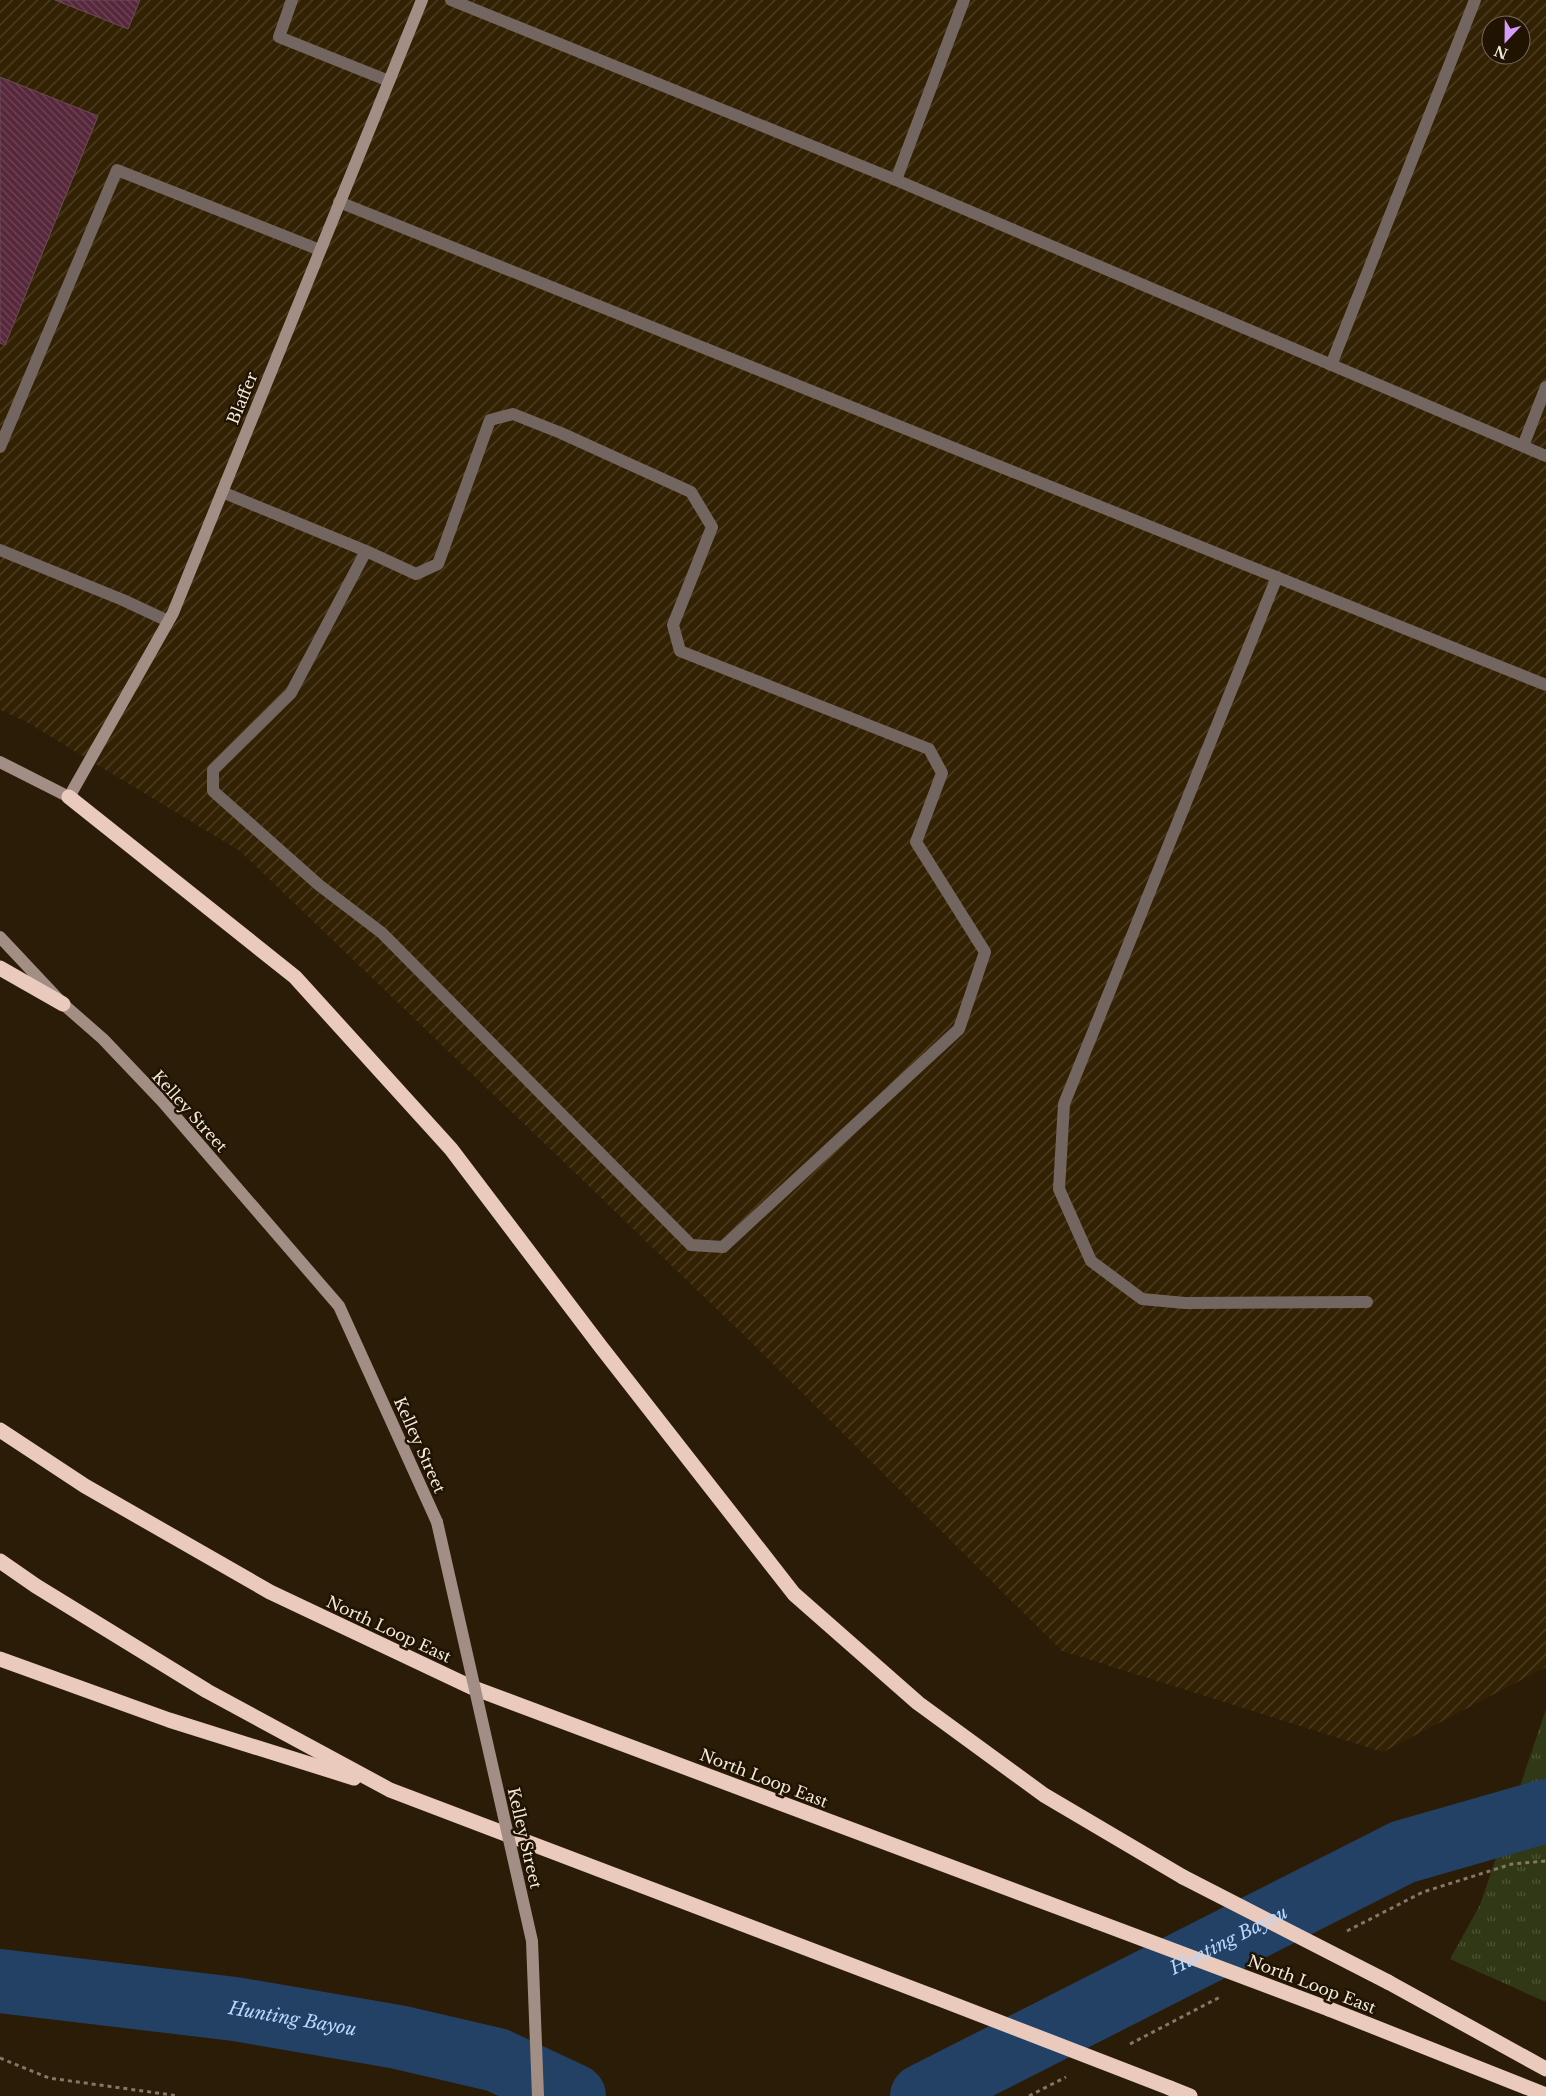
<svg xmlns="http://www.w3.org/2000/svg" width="1546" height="2096" viewBox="0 0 1546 2096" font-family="'Libre Baskerville',serif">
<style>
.industrial{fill:url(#industrial-furrows);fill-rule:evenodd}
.park{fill:url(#park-tufts)}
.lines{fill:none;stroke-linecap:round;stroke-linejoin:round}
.river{stroke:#224165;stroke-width:64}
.building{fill:url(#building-back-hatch);stroke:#6a4d57}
.path{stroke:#847766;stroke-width:3;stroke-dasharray:4 4;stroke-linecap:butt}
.lane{stroke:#736660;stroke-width:12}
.secondary{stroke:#a28e85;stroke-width:12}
.highway{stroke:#eacabc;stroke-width:15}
.secondary-bridge{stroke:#a28e85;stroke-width:12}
.highway-bridge{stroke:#eacabc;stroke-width:15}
.labels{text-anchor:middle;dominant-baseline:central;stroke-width:5;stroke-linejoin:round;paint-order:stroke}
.street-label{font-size:16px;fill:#f2e8db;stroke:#211301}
.water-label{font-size:18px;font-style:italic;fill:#bad8fe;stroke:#211301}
</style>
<defs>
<pattern id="industrial-furrows" width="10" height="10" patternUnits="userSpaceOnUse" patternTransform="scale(1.25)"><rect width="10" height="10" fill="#332103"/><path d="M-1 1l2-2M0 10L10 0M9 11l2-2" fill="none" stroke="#514127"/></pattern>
<pattern id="park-tufts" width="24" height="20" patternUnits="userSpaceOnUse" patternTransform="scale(1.25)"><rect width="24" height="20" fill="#313815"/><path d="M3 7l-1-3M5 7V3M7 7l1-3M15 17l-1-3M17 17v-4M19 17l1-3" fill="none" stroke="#4f5536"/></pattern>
<pattern id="building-back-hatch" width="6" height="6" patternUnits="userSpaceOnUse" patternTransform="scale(1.25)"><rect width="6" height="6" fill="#57283b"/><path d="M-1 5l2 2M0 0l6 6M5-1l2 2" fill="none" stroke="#704757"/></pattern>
</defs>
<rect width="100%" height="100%" fill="#2a1c07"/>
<path class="industrial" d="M0,0H1546V1667L1383,1752L1062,1651L750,1341L240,851L25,721L0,710ZM1491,25H1521V55H1491Z"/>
<path class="park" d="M1546,1709V2002L1450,1959L1480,1905Z"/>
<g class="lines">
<g class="river">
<path id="s1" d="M0,1981L235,2009L398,2037L497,2060L574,2096"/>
<path id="s2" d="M922,2096L1403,1852L1546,1811"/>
</g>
</g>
<g class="building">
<path d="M55,0H140L128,29Z"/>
<path d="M0,77L98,116L5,345L0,343Z"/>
</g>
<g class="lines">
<g class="path">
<path d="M1347,1931L1423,1892L1512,1864L1546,1861"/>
<path d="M1130,2044L1222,1996"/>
<path d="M0,2058L49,2078L179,2096"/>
<path d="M1029,2096L1066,2077"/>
</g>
<g class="lane">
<path d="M292,0L279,37L389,81"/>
<path d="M451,0L896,180L1546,456"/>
<path d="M896,180L964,0"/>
<path d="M339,202L1546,685"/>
<path d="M1331,365L1475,0"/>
<path d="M1523,446L1546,387"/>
<path d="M0,447L117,170L320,250"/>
<path d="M222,492L366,551L291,693L213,770V791L319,885L382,933L691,1245L723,1247L959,1029L985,952L916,842L942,773L929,749L680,651L673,625L712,527L691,492L561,433L513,414L490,420L438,564L416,574L366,551"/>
<path d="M0,550L123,600L168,621"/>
<path d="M1277,577L1064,1104L1059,1189L1091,1261L1142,1299L1185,1303L1367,1302"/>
</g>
<g class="secondary">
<path d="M0,762L69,797L173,613L422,0"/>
<path d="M0,937L63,1004L103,1039L162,1101L339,1306L437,1522"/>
</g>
<g class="highway">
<path d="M69,797L295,977L451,1149L601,1347L794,1594L918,1703L1044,1795L1183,1877"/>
<path d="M0,968L63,1004"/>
<path d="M0,1430L85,1486L270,1592L471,1687L1095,1921"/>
<path d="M0,1561L36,1586L207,1691L390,1790L932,1996"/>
<path d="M0,1659L169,1720L354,1778"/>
<path d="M1388,1982L1546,2069"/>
<path d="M1329,2009L1546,2095"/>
<path d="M1170,2088L1190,2096"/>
</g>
<path class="secondary-bridge" d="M437,1522L532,1941L538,2096"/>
<g class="highway-bridge">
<path d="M1183,1877L1388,1982"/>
<path d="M1095,1921L1329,2009"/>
<path d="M932,1996L1170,2088"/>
</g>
</g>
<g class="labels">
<g class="street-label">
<text transform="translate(242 398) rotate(-68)">Blaffer</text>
<text transform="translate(190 1111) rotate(48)">Kelley Street</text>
<text transform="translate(420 1445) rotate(66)">Kelley Street</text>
<text transform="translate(389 1629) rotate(25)">North Loop East</text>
<text transform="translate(764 1778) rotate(21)">North Loop East</text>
<text transform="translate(525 1838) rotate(77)">Kelley Street</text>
<text transform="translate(1312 1984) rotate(21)">North Loop East</text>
</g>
<g class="water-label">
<text stroke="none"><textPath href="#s2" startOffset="344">Hunting Bayou</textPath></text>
<text stroke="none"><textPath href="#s1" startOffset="295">Hunting Bayou</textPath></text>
</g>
</g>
<g transform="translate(1506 40) rotate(202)"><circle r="24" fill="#211301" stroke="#756858"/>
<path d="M0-4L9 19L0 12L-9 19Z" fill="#d59cfb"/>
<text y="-8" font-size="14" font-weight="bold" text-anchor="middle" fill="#f2e8db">N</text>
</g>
</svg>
